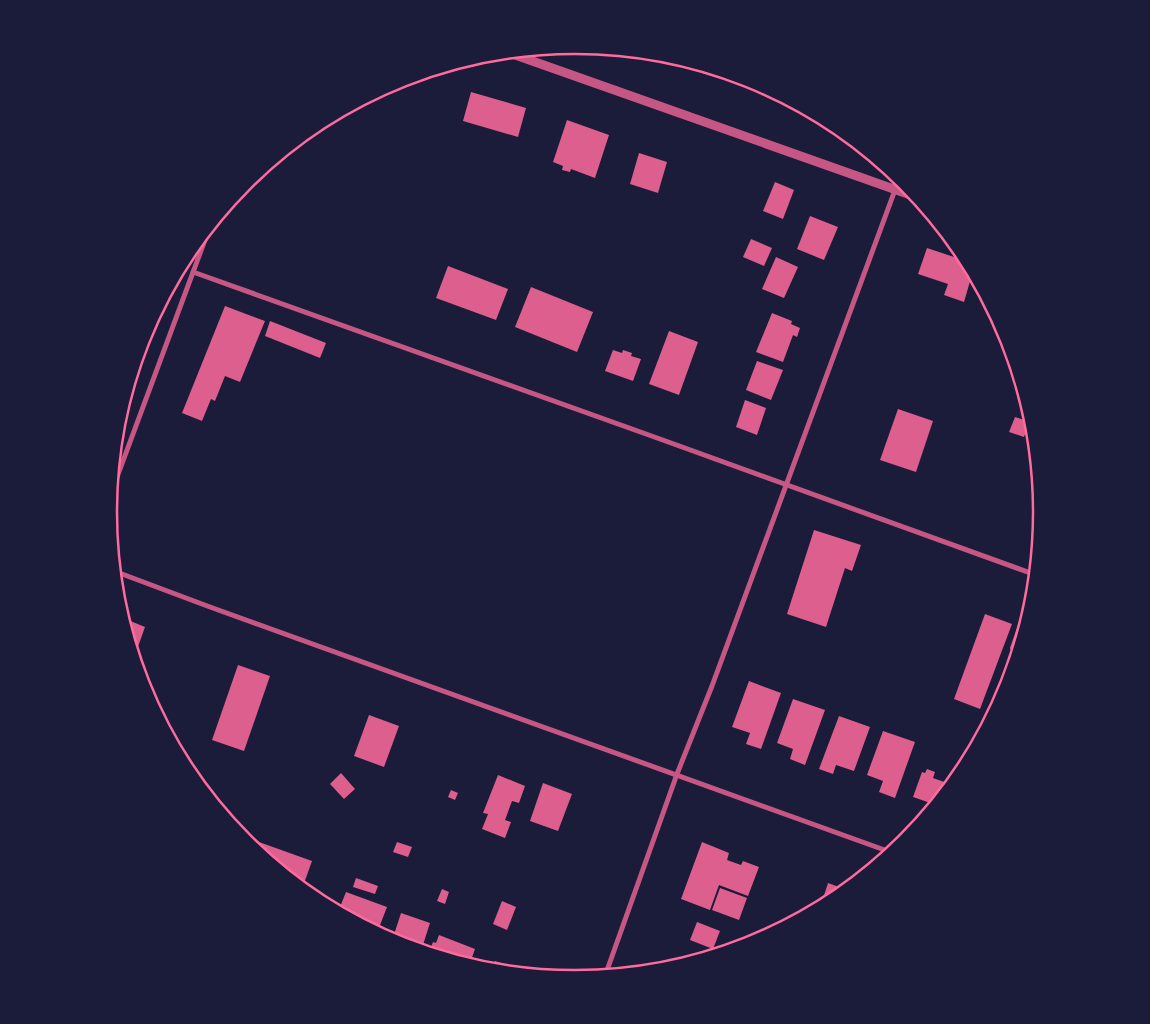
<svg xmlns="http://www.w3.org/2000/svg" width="1150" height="1024" viewBox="0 0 1150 1024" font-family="'Fira Sans',sans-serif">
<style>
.building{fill:#dd5f8e}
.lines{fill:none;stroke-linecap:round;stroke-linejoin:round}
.service{stroke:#c65784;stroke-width:4}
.minor{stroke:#c65784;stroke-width:5}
.tertiary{stroke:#c65784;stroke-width:9}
.rim{fill:none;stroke:#ff6b9d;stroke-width:2.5}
</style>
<rect width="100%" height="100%" fill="#1b1b3a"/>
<g class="building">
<path d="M471,92L526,108L518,137L463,121Z"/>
<path d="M567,120L609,135L595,178L571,169L570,172L562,170L563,166L553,162Z"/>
<path d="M639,153L667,162L658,193L630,184Z"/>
<path d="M775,182L794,190L783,219L763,211Z"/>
<path d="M810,216L838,227L824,260L797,249Z"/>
<path d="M751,239L772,248L764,266L743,257Z"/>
<path d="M927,248L969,262L973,271L964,302L944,295L948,284L918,274Z"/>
<path d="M776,257L798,267L784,298L762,289Z"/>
<path d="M448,266L508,289L496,320L436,298Z"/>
<path d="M531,287L593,312L577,352L515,327Z"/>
<path d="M225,306L265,321L240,382L225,376L215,401L211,399L202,421L182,413Z"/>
<path d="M772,313L792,321L791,324L800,328L797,337L793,335L783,362L756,352Z"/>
<path d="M270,321L326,343L320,358L265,336Z"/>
<path d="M669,331L698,342L679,395L649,384Z"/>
<path d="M613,350L622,353L623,350L632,353L631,356L641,359L633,381L605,371Z"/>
<path d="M757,361L783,370L771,400L746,390Z"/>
<path d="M745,400L766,408L757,435L736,427Z"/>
<path d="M898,409L933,421L916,472L880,460Z"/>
<path d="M1015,417L1030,422L1024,437L1009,432Z"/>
<path d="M814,530L861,545L852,571L845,568L826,627L787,614Z"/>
<path d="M985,614L1012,624L980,709L954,699Z"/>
<path d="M123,618L145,627L134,658L122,620Z"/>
<path d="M238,665L270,676L244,751L212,740Z"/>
<path d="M749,681L781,693L761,749L746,744L750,733L732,727Z"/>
<path d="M793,699L825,710L805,765L790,759L793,749L777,743Z"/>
<path d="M369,715L399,726L384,767L354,756Z"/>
<path d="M839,716L870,727L854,771L836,765L833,774L819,769Z"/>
<path d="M883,731L915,742L895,798L879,792L883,781L867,775Z"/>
<path d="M927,769L935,772L933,778L950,784L947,791L936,805L913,797L922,772L925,773Z"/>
<path d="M341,773L355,789L344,799L330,784Z"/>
<path d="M498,775L525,786L519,803L512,801L505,820L511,822L505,838L482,829L488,814L483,813Z"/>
<path d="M543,783L572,794L558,831L530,821Z"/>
<path d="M451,790L458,793L455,800L448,797Z"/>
<path d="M253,840L312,861L302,889L251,847Z"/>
<path d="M397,842L412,847L408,857L393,852Z"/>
<path d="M702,842L729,853L727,860L741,865L743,861L759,867L748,896L719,885L710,910L681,899Z"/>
<path d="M356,878L378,886L375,894L353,887Z"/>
<path d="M828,883L847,890L834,900L820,908Z"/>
<path d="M720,888L747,898L739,920L712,910Z"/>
<path d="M442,889L449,892L445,904L437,901Z"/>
<path d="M346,892L387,907L377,933L338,912Z"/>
<path d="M502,901L516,907L507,930L493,924Z"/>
<path d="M401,913L430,923L421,951L392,941Z"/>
<path d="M697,922L720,931L713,949L690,940Z"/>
<path d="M439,935L475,949L469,966L429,953L433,942L436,943Z"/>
<path d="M495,961L507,965L504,972L492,971Z"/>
</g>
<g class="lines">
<path class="service" d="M1012,648L1035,583"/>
<g class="minor">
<path d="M193,272L660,439L1036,575"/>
<path d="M110,496L212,221"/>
<path d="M114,571L210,607L893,853"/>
<path d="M605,976L677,774L712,686L895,190"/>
</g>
<path class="tertiary" d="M507,52L919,198"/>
</g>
<path d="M0 0H1150V1024H0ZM117 512a458 458 0 1 1 916 0a458 458 0 1 1-916 0Z" fill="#1b1b3a" fill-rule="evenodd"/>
<path class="rim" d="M117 512a458 458 0 1 1 916 0a458 458 0 1 1-916 0Z"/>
</svg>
